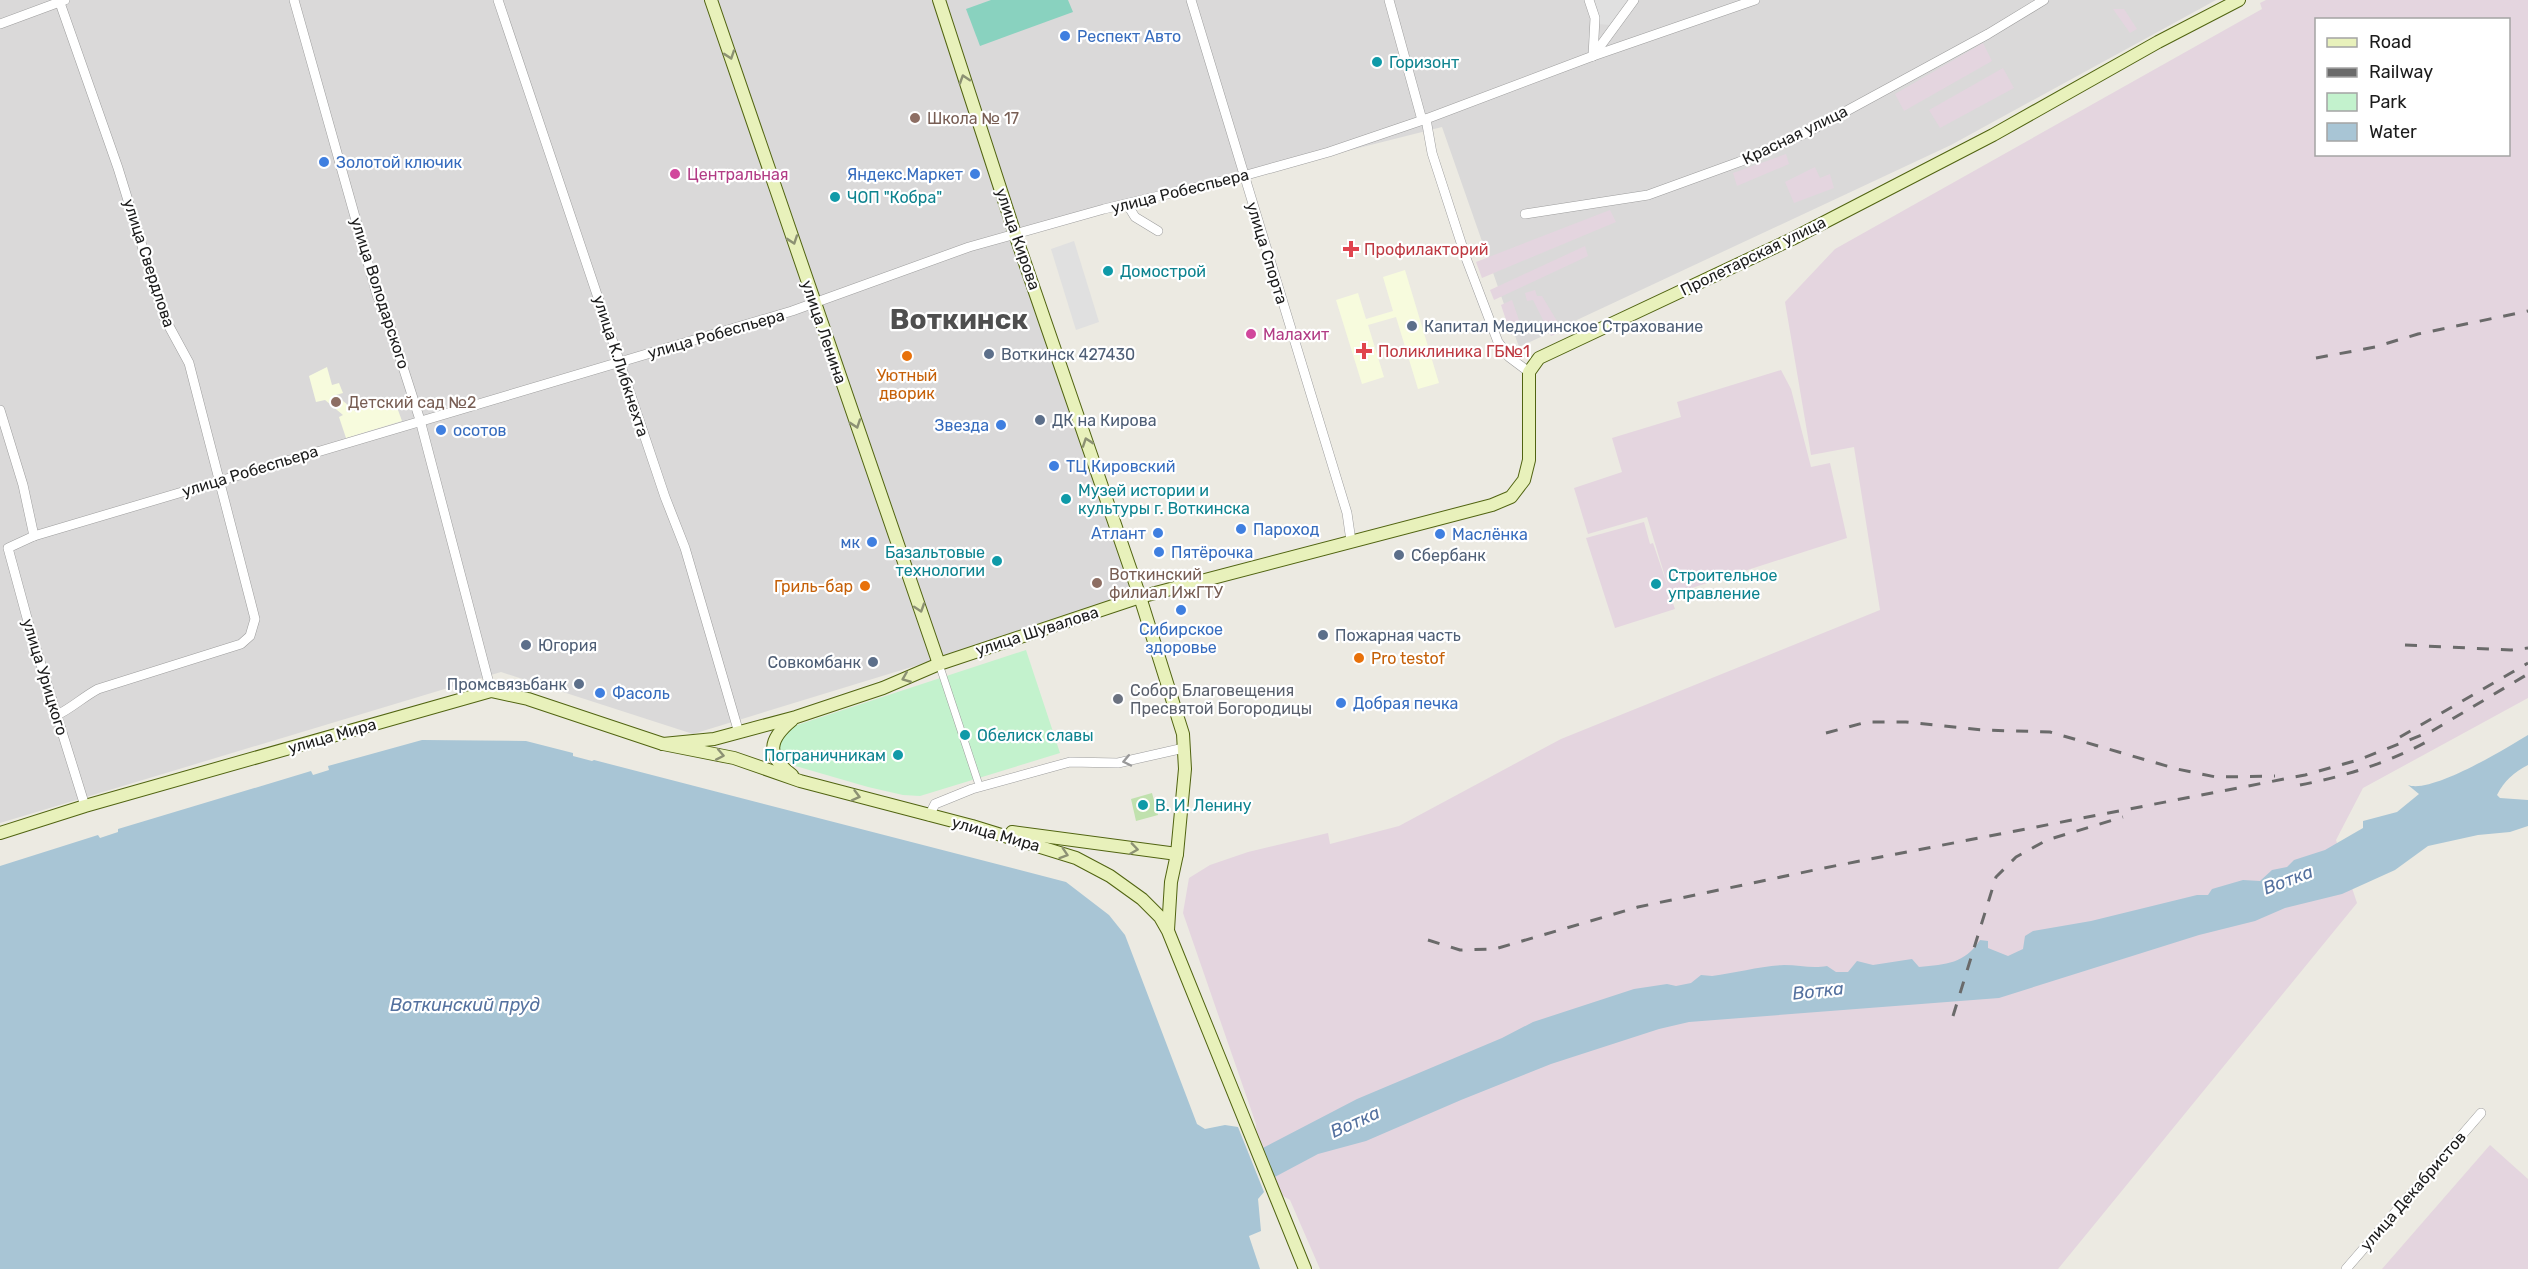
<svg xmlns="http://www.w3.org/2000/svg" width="2528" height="1269" viewBox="0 0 2528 1269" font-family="Rubik,sans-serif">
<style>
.residential{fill:#dad9d9}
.industrial{fill:#e4d5df;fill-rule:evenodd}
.education{fill:#f7fbdd}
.grass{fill:#c0e1ae}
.park{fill:#c3f2cd}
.pitch{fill:#89d2bf}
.parking{fill:#e0e0e0}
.water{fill:#a8c5d5}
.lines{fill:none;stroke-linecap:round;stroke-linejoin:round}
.pedestrian-casing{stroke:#9d9d9d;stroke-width:8}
.minor-casing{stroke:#9d9d9d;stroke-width:10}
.secondary-casing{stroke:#516411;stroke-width:14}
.pedestrian{stroke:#fff;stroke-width:7}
.minor{stroke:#fff;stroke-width:9}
.secondary{stroke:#e8f1bb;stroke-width:12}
.rail{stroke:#6a6a6a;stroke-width:3;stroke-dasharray:12 12;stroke-linecap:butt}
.oneway{stroke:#8c9173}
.oneway2{stroke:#999}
.shop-dot{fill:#3f7fe0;stroke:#fff;stroke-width:2}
.culture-dot{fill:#0f9aa8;stroke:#fff;stroke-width:2}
.education-dot{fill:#8d6e63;stroke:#fff;stroke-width:2}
.hotel-dot{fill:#d1479c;stroke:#fff;stroke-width:2}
.health-dot{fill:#e0444e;stroke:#fff;stroke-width:2}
.service-dot{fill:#5c6f8a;stroke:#fff;stroke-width:2}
.food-dot{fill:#e8710a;stroke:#fff;stroke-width:2}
.worship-dot{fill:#6b7280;stroke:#fff;stroke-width:2}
.labels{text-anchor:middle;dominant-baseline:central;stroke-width:4.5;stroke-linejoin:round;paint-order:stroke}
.shop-label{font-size:16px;fill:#366cbe;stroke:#fff;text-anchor:start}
.culture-label{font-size:16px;fill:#0d838f;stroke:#fff;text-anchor:start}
.education-label{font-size:16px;fill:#785e54;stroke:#fff;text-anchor:start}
.street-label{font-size:16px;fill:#1c1c1c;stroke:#fff}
.hotel-label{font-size:16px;fill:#b23c85;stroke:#fff;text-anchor:start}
.health-label{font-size:16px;fill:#be3a42;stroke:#fff;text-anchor:start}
.service-label{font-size:16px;fill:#4e5e75;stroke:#fff;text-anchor:start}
.food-label{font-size:16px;fill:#c56008;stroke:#fff}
.worship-label{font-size:16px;fill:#5b616d;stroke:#fff;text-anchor:start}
.water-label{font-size:18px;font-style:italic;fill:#54719f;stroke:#fff}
.town-label{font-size:28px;font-weight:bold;fill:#4f4f4f;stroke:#fff}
</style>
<rect width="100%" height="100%" fill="#eceae2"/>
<path class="residential" d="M0,0H2216L1951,145L1519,347L1442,127L1016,234L1140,597L693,734L501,672L0,823Z"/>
<g class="industrial">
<path d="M2266,0H2528V698L2363,788L2336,840L2357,903L2058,1269H1320L1290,1200L1276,1192L1257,1145L1256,1124L1183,913L1189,878L1210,865L1248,852L1328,833L1330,844L1399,826L1561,739L1880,610L1854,447L1811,455L1785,302L1835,249L2262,9L2260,3ZM2316,20H2508V154H2316Z"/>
<path d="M2113,9H2124L2137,29L2130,33Z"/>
<path d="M1983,43L1992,61L1904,111L1895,94Z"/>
<path d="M2003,68L2014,88L1940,128L1929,110Z"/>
<path d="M1786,154L1789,164L1737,186L1733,173Z"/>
<path d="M1815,167L1820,178L1830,174L1834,188L1794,203L1785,182Z"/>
<path d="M1610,210L1616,222L1482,278L1476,262Z"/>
<path d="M1585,246L1588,256L1494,300L1490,290Z"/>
<path d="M1535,290L1537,296H1542L1563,331L1551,336L1533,300L1527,301L1525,293Z"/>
<path d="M1512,300L1522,329L1511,335L1501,305Z"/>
<path d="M1781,370L1791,389L1811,467L1830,463L1847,538L1670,595L1675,609L1615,628L1586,538L1644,522L1650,544L1653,543L1669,590L1647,517L1588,534L1574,488L1622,472L1612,438L1681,417L1677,402Z"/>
<path d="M2490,1145L2528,1179V1269H2382Z"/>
</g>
<g class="education">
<path d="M1405,270L1439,383L1418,389L1396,317L1368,325L1384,377L1362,384L1336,300L1358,293L1366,319L1393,311L1383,277Z"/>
<path d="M327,367L332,385L339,383L343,393L336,395L355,411L394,399L402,421L346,438L339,417L343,415L325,400L316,402L309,376Z"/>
</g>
<path class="grass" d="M1152,793L1158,815L1136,821L1131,799Z"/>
<path class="park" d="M1026,650L1060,753L920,796L903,795L868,787L792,765L776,744L791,727Z"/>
<path class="pitch" d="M991,0H1068L1073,12L980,46L966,9Z"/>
<g class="parking">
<path d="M1591,0H1629L1610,25L1598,24Z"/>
<path d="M1074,241L1099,322L1076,330L1051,249Z"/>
</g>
<g class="water">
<path d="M2528,735V765C2514,772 2504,781 2497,795L2500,798L2528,800V826L2510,832L2478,835L2428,846L2395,870L2342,894L2285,908L2255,921L2199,935L1999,998L1689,1022L1659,1029L1551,1064L1461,1100L1366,1141L1318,1154L1271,1179L1259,1150L1357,1099L1502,1038L1533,1022L1634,989L1667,984L1676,986L1691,983L1701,975L1712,976C1736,973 1760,966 1784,965C1800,965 1812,969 1827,966L1836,972H1848L1857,961L1873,965L1912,959L1919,967C1947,964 1964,964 1980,940L1988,941V948L2008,956L2023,949L2025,936L2033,931L2091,921L2197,895H2208L2212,889L2243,880L2260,881L2272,870L2287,867L2294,860L2325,850L2363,828V821L2397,812L2419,794L2408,785C2431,794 2505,749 2528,735Z"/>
<path d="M422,740L526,741L573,753V756L592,761L594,760L1066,882L1109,915L1125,935L1197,1124L1205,1129L1225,1125L1238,1127L1264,1192L1258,1199L1261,1231L1249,1236L1260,1269H0V866L98,835L100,838L118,832V829L311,771L313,775L329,770L328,766Z"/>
</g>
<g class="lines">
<defs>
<path id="pedestrian" d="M939,664L978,782"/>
<g id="minor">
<path d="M294,0L377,295L386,314L420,420L491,691"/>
<path d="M498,0L665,497L685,548L739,733"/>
<path d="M1191,0L1347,513L1351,541"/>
<path d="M1389,0L1422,120"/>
<path d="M1589,0L1595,18L1593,56"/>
<path d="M0,24L65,0"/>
<path d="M1593,56L1634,0"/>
<path d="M1426,119L1432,153L1466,258L1498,342L1509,357L1529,372"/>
<path d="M1127,204L1135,217L1158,231"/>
<path d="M1525,214L1648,195L1739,162L1806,133L1988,34L2044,0"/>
<path d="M0,410L23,485L34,536"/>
<path d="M57,715C72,708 83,697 98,689L241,644L250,636L255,619L189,363L164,317L118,168L59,0"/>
<path d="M85,806L30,629L8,548L34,536L792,311L969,247L1104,209L1243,176L1329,152L1426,119L1593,56L1755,0"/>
<path d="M929,816L935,804L972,789L1070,762L1118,763L1184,748"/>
<path d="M2346,1269L2481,1113"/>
</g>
<g id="secondary">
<path d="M711,0L939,664"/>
<path d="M939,0L1015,234L1140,597L1183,734L1185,769L1177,854L1171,882L1168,930"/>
<path d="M663,744L714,739L796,717L883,688L939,664L1140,597L1492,505L1511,497L1524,480L1529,460V372L1539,358L1792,239L1993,135L2158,42L2239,0"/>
<path d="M792,775C765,755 769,739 792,720"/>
<path d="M1012,832L1177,854"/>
<path d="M0,833L85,806L491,691L528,699L663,744L734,758L800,781L972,826L1076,858L1110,876L1142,899L1160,917L1168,931L1305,1269"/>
</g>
</defs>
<use href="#pedestrian" class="pedestrian-casing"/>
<use href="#minor" class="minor-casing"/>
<use href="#secondary" class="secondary-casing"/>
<use href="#pedestrian" class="pedestrian"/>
<use href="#minor" class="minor"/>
<use href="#secondary" class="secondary"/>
<g class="rail">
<path d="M2316,358L2375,347L2418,334L2528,311"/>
<path d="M2405,645L2511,650L2528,648"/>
<path d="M1826,733L1867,722H1906L1983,730L2050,732L2177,769L2216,777L2275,776"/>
<path d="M2400,737L2528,663"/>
<path d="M2300,785C2347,776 2394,761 2435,737"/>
<path d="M1428,940L1460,950L1495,949L1638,907L1824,868L2305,775L2358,760L2432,731L2528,674"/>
<path d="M1953,1016L1996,877L2016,857L2047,840L2123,817"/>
</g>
</g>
<defs><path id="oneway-chevron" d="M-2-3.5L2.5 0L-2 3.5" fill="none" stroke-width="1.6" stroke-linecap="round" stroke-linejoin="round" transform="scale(1.5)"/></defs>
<g class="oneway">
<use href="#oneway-chevron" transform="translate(730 55) rotate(71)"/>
<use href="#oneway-chevron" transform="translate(964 79) rotate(-108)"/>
<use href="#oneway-chevron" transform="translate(793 240) rotate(71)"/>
<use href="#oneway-chevron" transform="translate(856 424) rotate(71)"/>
<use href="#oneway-chevron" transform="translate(1087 442) rotate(-109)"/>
<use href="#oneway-chevron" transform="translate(920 608) rotate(72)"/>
<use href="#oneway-chevron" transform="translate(906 678) rotate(158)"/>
<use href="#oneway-chevron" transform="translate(720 755) rotate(11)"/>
<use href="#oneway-chevron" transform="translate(856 796) rotate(15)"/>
<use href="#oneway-chevron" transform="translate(1134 849) rotate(8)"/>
<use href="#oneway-chevron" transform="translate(1064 854) rotate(18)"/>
</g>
<use class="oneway2" href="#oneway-chevron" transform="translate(1127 761) rotate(168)"/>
<g class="shop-dot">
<circle cx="1065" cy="36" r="6"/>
<circle cx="324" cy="162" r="6"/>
<circle cx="975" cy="174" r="6"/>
<circle cx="1001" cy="425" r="6"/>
<circle cx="441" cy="430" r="6"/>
<circle cx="1054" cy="466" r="6"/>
<circle cx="1241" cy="529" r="6"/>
<circle cx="1158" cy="533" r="6"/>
<circle cx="1440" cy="534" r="6"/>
<circle cx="872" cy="542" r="6"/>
<circle cx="1159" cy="552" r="6"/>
<circle cx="1181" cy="610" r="6"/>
<circle cx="600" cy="693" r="6"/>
<circle cx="1341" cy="703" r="6"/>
</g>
<g class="culture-dot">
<circle cx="1377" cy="62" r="6"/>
<circle cx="835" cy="197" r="6"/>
<circle cx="1108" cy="271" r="6"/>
<circle cx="1066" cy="499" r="6"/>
<circle cx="997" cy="561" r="6"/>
<circle cx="1656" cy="584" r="6"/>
<circle cx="965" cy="735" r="6"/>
<circle cx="898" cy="755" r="6"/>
<circle cx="1143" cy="805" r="6"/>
</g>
<g class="education-dot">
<circle cx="915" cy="118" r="6"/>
<circle cx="336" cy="402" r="6"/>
<circle cx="1097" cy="583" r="6"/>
</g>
<g class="hotel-dot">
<circle cx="675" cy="174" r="6"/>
<circle cx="1251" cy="334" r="6"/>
</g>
<g class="health-dot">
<path d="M1348 240h6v6h6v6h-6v6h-6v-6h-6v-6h6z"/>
<path d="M1361 342h6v6h6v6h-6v6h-6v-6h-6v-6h6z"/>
</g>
<g class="service-dot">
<circle cx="1412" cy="326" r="6"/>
<circle cx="989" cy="354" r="6"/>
<circle cx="1040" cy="420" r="6"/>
<circle cx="1399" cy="555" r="6"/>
<circle cx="1323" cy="635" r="6"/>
<circle cx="526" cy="645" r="6"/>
<circle cx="873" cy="662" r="6"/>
<circle cx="579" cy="684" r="6"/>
</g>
<g class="food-dot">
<circle cx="907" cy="356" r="6"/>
<circle cx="865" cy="586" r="6"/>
<circle cx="1359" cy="658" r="6"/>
</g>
<circle class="worship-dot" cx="1118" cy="699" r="6"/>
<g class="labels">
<g class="shop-label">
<text x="1077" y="36">Респект Авто</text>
<text x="336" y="162">Золотой ключик</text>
<text x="963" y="174" text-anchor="end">Яндекс.Маркет</text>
<text x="989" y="425" text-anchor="end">Звезда</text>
<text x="453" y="430">осотов</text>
<text x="1066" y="466">ТЦ Кировский</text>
<text x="1253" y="529">Пароход</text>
<text x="1146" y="533" text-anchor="end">Атлант</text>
<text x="1452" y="534">Маслёнка</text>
<text x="860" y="542" text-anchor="end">мк</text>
<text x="1171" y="552">Пятёрочка</text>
<text x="1181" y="629" text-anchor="middle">Сибирское<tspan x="1181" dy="18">здоровье</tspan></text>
<text x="612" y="693">Фасоль</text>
<text x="1353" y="703">Добрая печка</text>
</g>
<g class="culture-label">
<text x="1389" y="62">Горизонт</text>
<text x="847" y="197">ЧОП "Кобра"</text>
<text x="1120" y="271">Домострой</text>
<text x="1078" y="490">Музей истории и<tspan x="1078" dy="18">культуры г. Воткинска</tspan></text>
<text x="985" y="552" text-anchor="end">Базальтовые<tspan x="985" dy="18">технологии</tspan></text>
<text x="1668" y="575">Строительное<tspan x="1668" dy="18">управление</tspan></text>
<text x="977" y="735">Обелиск славы</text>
<text x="886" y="755" text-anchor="end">Пограничникам</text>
<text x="1155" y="805">В. И. Ленину</text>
</g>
<g class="education-label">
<text x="927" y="118">Школа № 17</text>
<text x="348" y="402">Детский сад №2</text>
<text x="1109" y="574">Воткинский<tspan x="1109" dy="18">филиал ИжГТУ</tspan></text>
</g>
<g class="street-label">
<text transform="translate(1795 135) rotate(-26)">Красная улица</text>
<text transform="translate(1180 191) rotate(-14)">улица Робеспьера</text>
<text transform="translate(1018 239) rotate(71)">улица Кирова</text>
<text transform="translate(1267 253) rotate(73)">улица Спорта</text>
<text transform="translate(1753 256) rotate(-26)">Пролетарская улица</text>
<text transform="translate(149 263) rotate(72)">улица Свердлова</text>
<text transform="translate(380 293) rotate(72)">улица Володарского</text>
<text transform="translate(824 332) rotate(71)">улица Ленина</text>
<text transform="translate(716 334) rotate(-16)">улица Робеспьера</text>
<text transform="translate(621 366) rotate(72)">улица К.Либкнехта</text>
<text transform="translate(250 471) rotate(-17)">улица Робеспьера</text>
<text transform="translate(1037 631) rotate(-18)">улица Шувалова</text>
<text transform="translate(45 677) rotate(73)">улица Урицкого</text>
<text transform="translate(332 736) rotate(-16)">улица Мира</text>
<text transform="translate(996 834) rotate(16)">улица Мира</text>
<text transform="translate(2413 1191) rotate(-49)">улица Декабристов</text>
</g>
<g class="hotel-label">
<text x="687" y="174">Центральная</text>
<text x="1263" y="334">Малахит</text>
</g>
<g class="health-label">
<text x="1364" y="249">Профилакторий</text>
<text x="1378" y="351">Поликлиника ГБ№1</text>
</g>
<g class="service-label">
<text x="1424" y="326">Капитал Медицинское Страхование</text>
<text x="1001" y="354">Воткинск 427430</text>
<text x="1052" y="420">ДК на Кирова</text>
<text x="1411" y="555">Сбербанк</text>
<text x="1335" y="635">Пожарная часть</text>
<text x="538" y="645">Югория</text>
<text x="861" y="662" text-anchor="end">Совкомбанк</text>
<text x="567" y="684" text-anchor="end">Промсвязьбанк</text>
</g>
<g class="food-label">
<text x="907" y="375">Уютный<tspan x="907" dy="18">дворик</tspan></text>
<text x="853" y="586" text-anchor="end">Гриль-бар</text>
<text x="1371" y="658" text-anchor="start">Pro testof</text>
</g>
<g class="worship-label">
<text x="1130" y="690">Собор Благовещения<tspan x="1130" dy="18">Пресвятой Богородицы</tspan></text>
</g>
<g class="water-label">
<text transform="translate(2288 880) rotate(-21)">Вотка</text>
<text transform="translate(1818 991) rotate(-6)">Вотка</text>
<text x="465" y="1005">Воткинский пруд</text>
<text transform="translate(1355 1122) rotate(-24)">Вотка</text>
</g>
<g class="town-label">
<text x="959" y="319">Воткинск</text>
</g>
</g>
<rect x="2315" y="18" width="195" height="138" fill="#ffffff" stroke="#a4a4a4" stroke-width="1.5"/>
<rect x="2327" y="38" width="30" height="9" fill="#e8f1bb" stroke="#a4a4a4" stroke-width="1.5"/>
<text x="2369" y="48" font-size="18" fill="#1c1c1c">Road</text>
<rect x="2327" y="68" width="30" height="9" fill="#6a6a6a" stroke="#a4a4a4" stroke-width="1.5"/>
<text x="2369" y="78" font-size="18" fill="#1c1c1c">Railway</text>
<rect x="2327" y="93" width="30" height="18" fill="#c3f2cd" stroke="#a4a4a4" stroke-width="1.5"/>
<text x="2369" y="108" font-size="18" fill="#1c1c1c">Park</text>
<rect x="2327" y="123" width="30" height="18" fill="#a8c5d5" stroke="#a4a4a4" stroke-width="1.5"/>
<text x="2369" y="138" font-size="18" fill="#1c1c1c">Water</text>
</svg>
